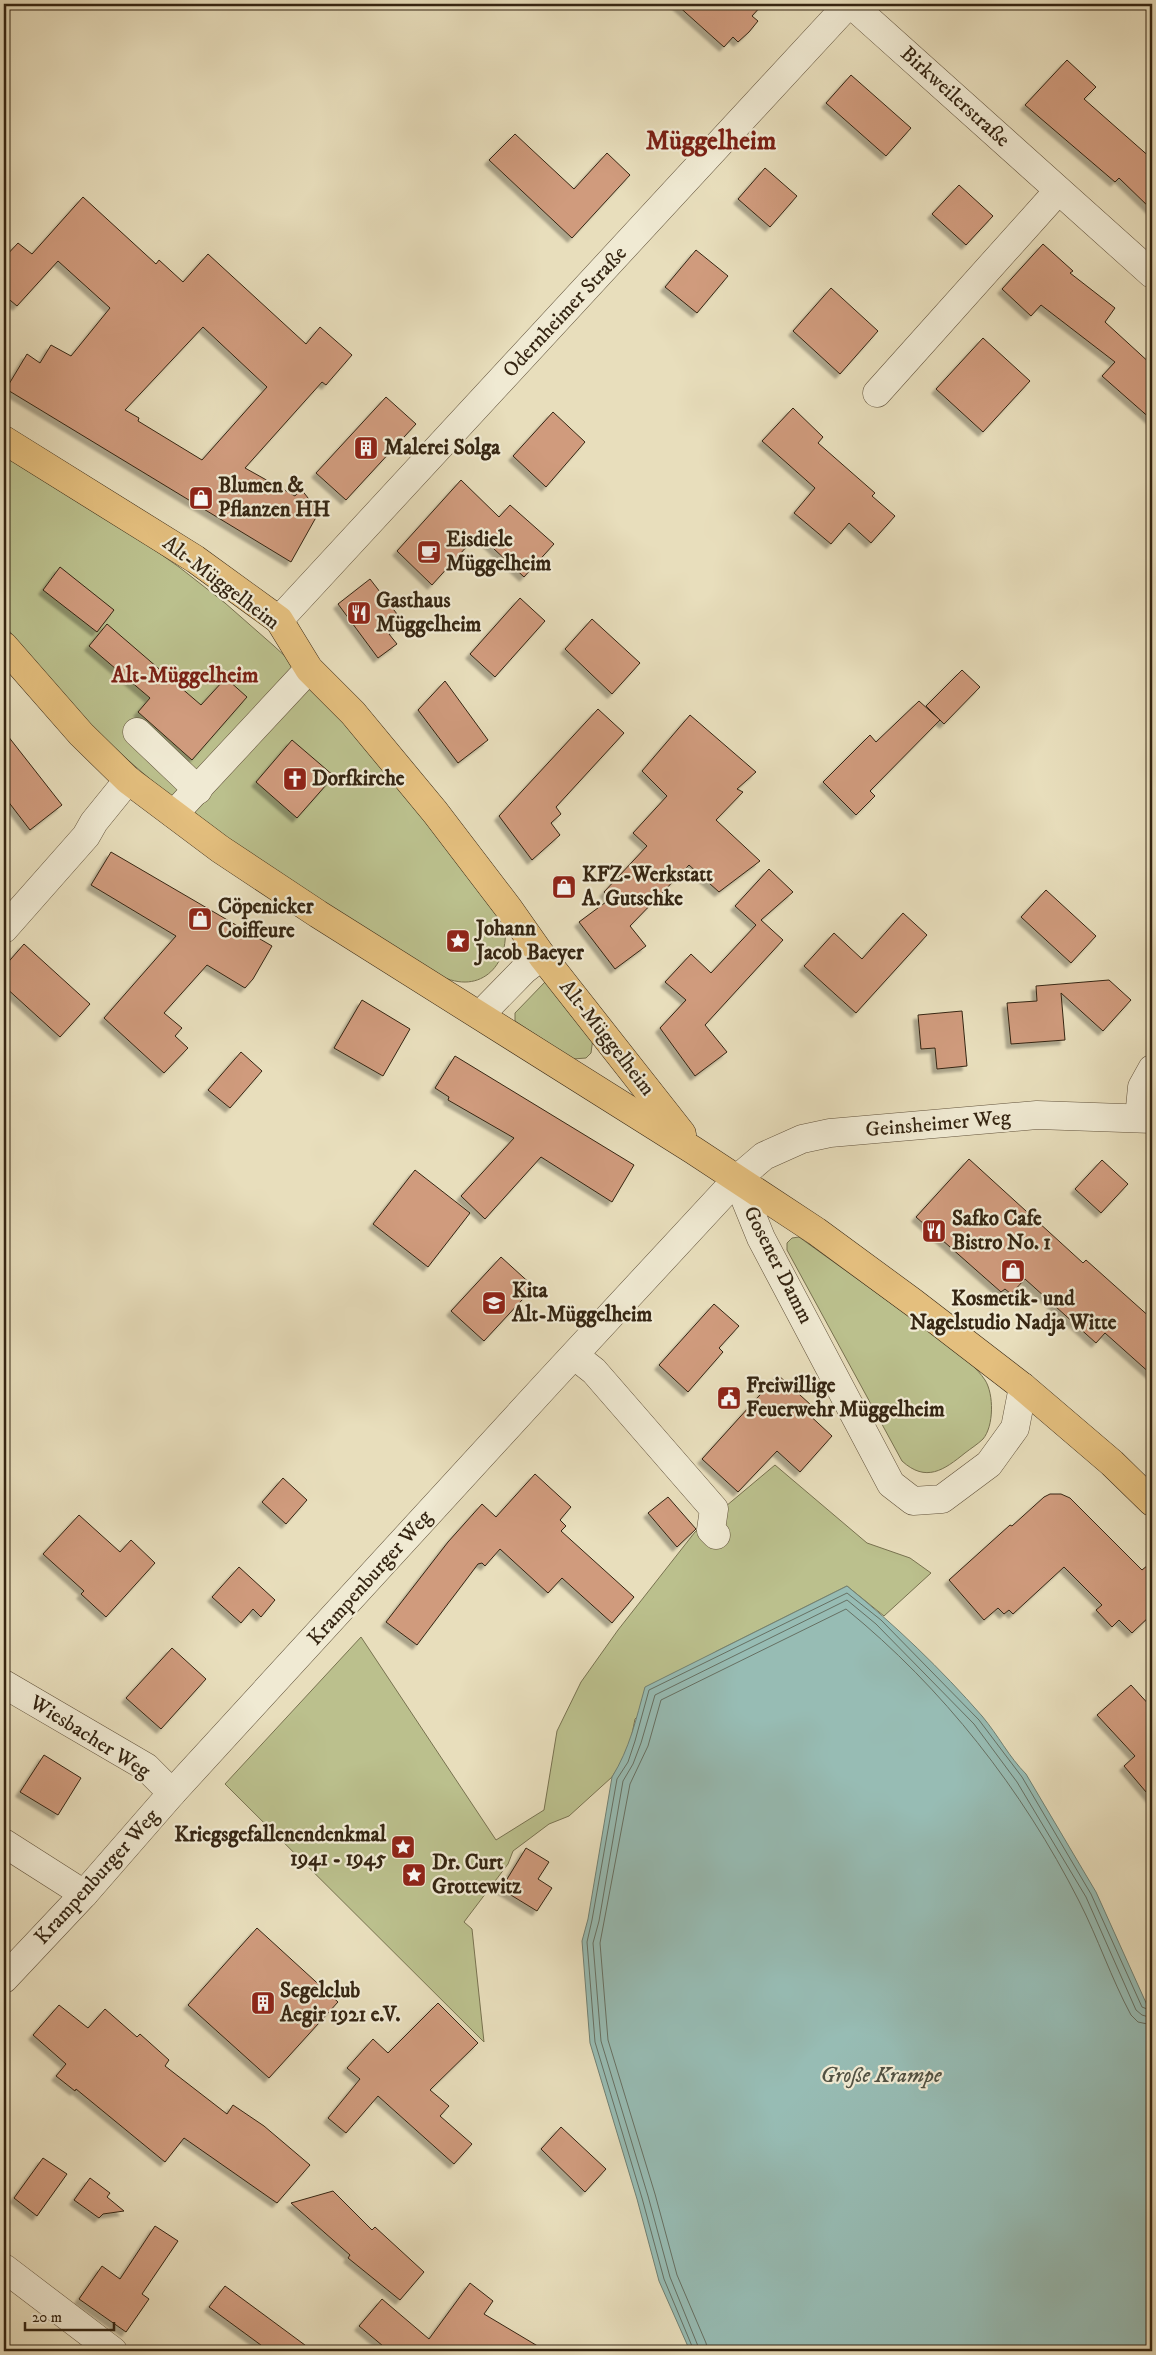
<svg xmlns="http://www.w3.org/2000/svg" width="1156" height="2355" viewBox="0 0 1156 2355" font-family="'IM FELL DW Pica',serif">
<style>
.green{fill:#bbc08d;stroke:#787250}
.water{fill:#97bcb4;stroke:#708073}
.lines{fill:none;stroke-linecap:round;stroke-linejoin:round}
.shore{stroke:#667063;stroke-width:1}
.building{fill:#d09b7d;stroke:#352512;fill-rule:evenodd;filter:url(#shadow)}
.minor-casing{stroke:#62533c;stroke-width:29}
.major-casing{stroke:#352512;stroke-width:29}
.minor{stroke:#f0ead3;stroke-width:28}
.major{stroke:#e4bf7e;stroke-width:28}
.labels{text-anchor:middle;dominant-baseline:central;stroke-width:4.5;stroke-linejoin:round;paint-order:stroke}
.street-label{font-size:21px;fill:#352512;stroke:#f0ead3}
.poi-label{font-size:21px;font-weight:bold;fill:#352512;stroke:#f0ead3;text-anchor:start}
.neighbourhood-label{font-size:22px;font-weight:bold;fill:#7a1f14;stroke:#f0ead3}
.water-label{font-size:22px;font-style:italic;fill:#525243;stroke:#f0ead3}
.district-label{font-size:26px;font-weight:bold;fill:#7a1f14;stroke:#f0ead3}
</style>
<defs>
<filter id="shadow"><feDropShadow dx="-4.5" dy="4.5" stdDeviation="1" flood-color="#0004"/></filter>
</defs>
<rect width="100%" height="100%" fill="#e8debc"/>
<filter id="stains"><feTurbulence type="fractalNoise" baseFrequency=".004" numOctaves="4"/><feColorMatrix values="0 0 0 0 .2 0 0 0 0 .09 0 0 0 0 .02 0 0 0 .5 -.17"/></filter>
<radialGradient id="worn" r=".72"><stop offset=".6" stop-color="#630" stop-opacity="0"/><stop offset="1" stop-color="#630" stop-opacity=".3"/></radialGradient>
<g class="green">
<path d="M4,456L146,544L179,567L225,603L274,646L317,686L503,918C514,958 485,996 443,977L328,906L187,811L85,723L58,694L4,624Z"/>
<path d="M545,982L593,1038L591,1053L586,1058L573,1059L515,1021V1013Z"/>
<path d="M799,1237L953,1348C964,1358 977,1368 985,1380C994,1394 994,1426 983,1439C978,1444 970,1449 965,1453C944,1470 926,1483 902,1461L787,1250V1243L792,1238Z"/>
<path d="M775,1465L867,1543L910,1558L931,1573L884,1616L847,1586L717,1651L642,1699L639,1715L635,1719L631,1739L623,1760L612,1777L569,1816L549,1824L513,1851L508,1864L464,1922L472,1929L484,2042L225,1784L361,1637L496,1840L544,1810L557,1731L581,1682L618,1630L695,1532Z"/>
</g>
<path class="water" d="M847,1586C895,1625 941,1669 982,1716C998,1735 1009,1757 1026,1774L1096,1892L1147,2005L1152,2007V2351H690L659,2281L637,2199L590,2043L582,1941L588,1919L612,1777C630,1748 636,1719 645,1687Z"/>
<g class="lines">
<g class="shore">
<path d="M694,2351L664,2279L642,2198L595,2042L587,1942L592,1920L617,1779L628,1762L635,1741L649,1690L847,1593L881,1620L979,1720L1022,1777L1091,1894L1142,2007L1152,2011"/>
<path d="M700,2351L670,2277L648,2196L601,2041L593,1943L599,1921L623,1781L633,1764L641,1743L655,1695L847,1600L876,1624L974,1724L1017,1782L1086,1897L1136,2010L1142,2015L1152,2018"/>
<path d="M708,2351L706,2343L677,2275L655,2194L608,2040L600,1943L630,1784L648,1746L661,1700L846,1609C943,1688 1022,1789 1079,1901C1098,1938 1111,1978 1131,2015L1138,2022L1152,2025"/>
</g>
</g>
<g class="building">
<path d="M676,4H763L752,16L758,21L749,32L738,42L733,37L724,47Z"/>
<path d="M1067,60L1096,87L1084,99L1152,159V210L1119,178L1115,182L1025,105Z"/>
<path d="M851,75L911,128L886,156L826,103Z"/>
<path d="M515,134L574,189L607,153L630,175L572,238L489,160Z"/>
<path d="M765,168L797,196L770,227L738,199Z"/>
<path d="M959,185L993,216L966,245L932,214Z"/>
<path d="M83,197L156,264L159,260L183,282L208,254L306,344L320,327L352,355L326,385L322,382L245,468L295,496L301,489L319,512L291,562L6,389L27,354L40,363L51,345L71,356L110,308L58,261L17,306L4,295V258L18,243L32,254ZM203,327L267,387L202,460L138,421L139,418L125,410Z"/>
<path d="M1043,244L1073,271L1070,273L1115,308L1105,322L1152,365V420L1102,376L1115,362L1041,305L1031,316L1002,289Z"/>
<path d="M696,250L728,276L697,313L665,287Z"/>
<path d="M831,288L878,331L840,374L793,331Z"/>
<path d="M983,338L1030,381L983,432L936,389Z"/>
<path d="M386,397L416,424L346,500L316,473Z"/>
<path d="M793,408L823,437L818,443L875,493L872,496L895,516L871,543L849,523L831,544L794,513L815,488L762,441Z"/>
<path d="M553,412L585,442L546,487L513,456Z"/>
<path d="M461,480L499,517L510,505L554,544L524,577L478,534L432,585L397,551Z"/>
<path d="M60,567L114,610L97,632L43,590Z"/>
<path d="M370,579L404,623L389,634L397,644L378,658L338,604Z"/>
<path d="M520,598L545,621L495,677L470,654Z"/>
<path d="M592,619L640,663L612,694L565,649Z"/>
<path d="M107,624L201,705L223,681L225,683L228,680L247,697L192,760L138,712L150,698L89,646Z"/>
<path d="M962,670L980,687L944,724L926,706Z"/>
<path d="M445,681L488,740L458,763L418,710Z"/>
<path d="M919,701L940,720L870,791L875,796L856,815L823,782L870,735L876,742Z"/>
<path d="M598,709L624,733L556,807L561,814L551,823L560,835L532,860L499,816Z"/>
<path d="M690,715L756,772L737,789L743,792L716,820L760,861L719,892L689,865L630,926L646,946L615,969L579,922L610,899L604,892L647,846L633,833L667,796L642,771Z"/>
<path d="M4,731L62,805L30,830L4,796Z"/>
<path d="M292,740L334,776L297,818L256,782Z"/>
<path d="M111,852L272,946L253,979L245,988L207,965L164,1013L182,1028L175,1036L188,1048L164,1073L104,1018L176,936L91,885Z"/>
<path d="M769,869L793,892L761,920L783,940L705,1025L727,1052L695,1076L660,1028L686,1000L665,982L691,954L711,973L756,925L735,906Z"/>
<path d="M1046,890L1096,936L1071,963L1021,917Z"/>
<path d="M903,913L927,935L856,1013L804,966L834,933L862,959Z"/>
<path d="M24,944L90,1004L60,1037L4,986V967Z"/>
<path d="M1109,980L1131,1000L1103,1031L1061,993L1065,1040L1011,1044L1007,1003L1037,1001L1036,986Z"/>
<path d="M362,1000L410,1029L383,1076L334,1048Z"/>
<path d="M962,1011L967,1066L937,1069L935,1048L921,1049L918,1015Z"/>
<path d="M241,1052L262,1071L230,1108L208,1090Z"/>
<path d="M455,1056L634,1165L612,1202L541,1157L485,1219L461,1196L514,1138L448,1100L449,1097L435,1088Z"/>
<path d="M969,1159L1083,1263L1086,1260L1152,1319V1375L1105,1333L1096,1343L1025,1279L1011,1294L1005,1289L1001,1292L916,1217Z"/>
<path d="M1102,1160L1128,1184L1101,1213L1075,1189Z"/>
<path d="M415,1170L470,1213L428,1267L373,1224Z"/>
<path d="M501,1257L534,1287L484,1341L451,1311Z"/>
<path d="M714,1304L739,1326L719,1348L723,1352L688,1392L659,1365Z"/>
<path d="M778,1375L811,1405L805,1411L832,1436L800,1472L777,1451L738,1492L702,1459Z"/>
<path d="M535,1474L571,1507L560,1520L566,1526L561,1531L634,1597L612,1623L562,1578L548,1593L500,1549L485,1566L482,1563L478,1564L417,1645L386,1622L448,1542L482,1504L496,1517Z"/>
<path d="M283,1478L307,1500L286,1524L262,1502Z"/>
<path d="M1050,1494H1061L1070,1498L1142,1570L1148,1565L1152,1569V1614L1132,1633L1119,1620L1112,1627L1096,1610L1102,1605L1064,1567L1013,1614L1009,1610L1004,1614L998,1608L984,1620L949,1580L1010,1525L1012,1526L1044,1497Z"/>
<path d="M668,1497L696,1529L677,1547L648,1513Z"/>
<path d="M79,1515L120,1552L131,1540L155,1563L106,1617L81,1594L84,1591L43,1554Z"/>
<path d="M239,1567L275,1600L261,1617L253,1609L241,1623L212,1597Z"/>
<path d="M172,1648L206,1679L161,1729L126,1698Z"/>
<path d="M1131,1685L1152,1708V1799L1124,1766L1135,1756L1097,1715Z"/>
<path d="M44,1755L81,1778L58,1815L20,1792Z"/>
<path d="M526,1848L549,1862L538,1879L552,1888L537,1911L501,1889Z"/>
<path d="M257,1928L338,2002L269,2078L188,2005Z"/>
<path d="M438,2003L478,2043L430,2090L449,2106L440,2116L472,2144L454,2164L378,2096L346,2133L328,2118L360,2079L347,2068L373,2039L388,2053Z"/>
<path d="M59,2005L88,2028L105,2009L137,2037L140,2034L169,2060L165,2066L227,2114L233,2105L264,2126L310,2165L277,2203L184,2138L165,2162L76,2089L75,2091L56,2076L66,2064L33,2035Z"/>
<path d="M561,2127L606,2169L585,2192L541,2149Z"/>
<path d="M43,2158L67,2174L37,2216L14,2198Z"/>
<path d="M90,2178L110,2193L107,2197L124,2211L103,2214L99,2218L74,2200Z"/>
<path d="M333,2191L372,2230L375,2227L424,2272L400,2300L348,2258L350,2255L291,2203Z"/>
<path d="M155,2226L178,2241L142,2294L149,2299L126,2332L79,2299L102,2266L120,2279Z"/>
<path d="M470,2283L493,2301L484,2314L546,2351H389L359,2326L382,2299L429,2339Z"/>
<path d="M225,2286L313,2351H269L209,2307Z"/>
</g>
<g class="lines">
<defs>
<g id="minor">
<path d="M851,4L1152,274"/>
<path d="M877,393L1058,191"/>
<path d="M279,620L843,10L851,4"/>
<path d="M137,732L198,790"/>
<path d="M174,814L309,669"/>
<path d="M4,929L86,836L94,822L128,780"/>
<path d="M480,1015L524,970L542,956"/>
<path d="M1139,1118L1142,1087L1152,1069"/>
<path d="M737,1179L761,1238L891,1484L913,1501L942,1499L989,1464L1015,1428L1023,1387"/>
<path d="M575,1356L594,1371L714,1509L711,1530L716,1535"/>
<path d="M4,1684L146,1767L172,1793"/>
<path d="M4,1843L84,1894"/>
<path d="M4,1979L84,1894L172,1793L547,1384L737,1179L764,1156L802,1139L830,1133L1037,1115L1152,1119"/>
<path d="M4,2268L113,2351"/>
</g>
<g id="major">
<path d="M4,440L195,559L279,620L309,669L353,713L435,812L509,909L542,956L682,1134"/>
<path d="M4,646L81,734L128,780L220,849L318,914L693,1150L816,1231L914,1303L1023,1387L1112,1463L1152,1502"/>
</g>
</defs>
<use href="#minor" class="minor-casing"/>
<use href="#major" class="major-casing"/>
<use href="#minor" class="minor"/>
<use href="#major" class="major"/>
</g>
<defs>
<symbol id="building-square" viewBox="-11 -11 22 22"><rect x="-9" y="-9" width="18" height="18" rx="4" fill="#8f2418" stroke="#f0ead3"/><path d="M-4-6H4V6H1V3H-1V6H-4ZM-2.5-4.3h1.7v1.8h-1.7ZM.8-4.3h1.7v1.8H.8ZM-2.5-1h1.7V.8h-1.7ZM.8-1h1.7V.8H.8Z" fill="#fff"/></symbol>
<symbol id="shop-square" viewBox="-11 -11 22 22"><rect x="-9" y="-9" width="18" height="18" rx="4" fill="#8f2418" stroke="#f0ead3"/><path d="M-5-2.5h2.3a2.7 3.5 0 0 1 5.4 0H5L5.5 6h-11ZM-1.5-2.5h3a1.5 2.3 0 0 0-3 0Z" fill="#fff"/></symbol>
<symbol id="cafe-square" viewBox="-11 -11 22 22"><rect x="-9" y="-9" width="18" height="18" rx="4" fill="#8f2418" stroke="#f0ead3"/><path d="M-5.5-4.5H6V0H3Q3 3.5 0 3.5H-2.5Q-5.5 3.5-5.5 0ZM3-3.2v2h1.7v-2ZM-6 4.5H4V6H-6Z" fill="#fff"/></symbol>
<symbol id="restaurant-square" viewBox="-11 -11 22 22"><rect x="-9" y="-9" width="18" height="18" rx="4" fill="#8f2418" stroke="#f0ead3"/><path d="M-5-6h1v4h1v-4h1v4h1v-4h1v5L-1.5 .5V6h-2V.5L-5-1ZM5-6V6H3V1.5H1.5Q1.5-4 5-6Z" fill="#fff"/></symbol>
<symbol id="church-square" viewBox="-11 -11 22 22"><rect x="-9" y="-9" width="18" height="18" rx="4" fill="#8f2418" stroke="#f0ead3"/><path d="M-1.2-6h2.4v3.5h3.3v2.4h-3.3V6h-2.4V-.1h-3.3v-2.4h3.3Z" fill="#fff"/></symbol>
<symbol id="sight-square" viewBox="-11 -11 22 22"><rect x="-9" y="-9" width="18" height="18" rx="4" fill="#8f2418" stroke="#f0ead3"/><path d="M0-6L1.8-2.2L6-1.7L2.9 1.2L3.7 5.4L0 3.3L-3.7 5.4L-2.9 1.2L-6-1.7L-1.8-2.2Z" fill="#fff"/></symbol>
<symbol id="school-square" viewBox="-11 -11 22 22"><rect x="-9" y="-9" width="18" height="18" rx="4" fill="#8f2418" stroke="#f0ead3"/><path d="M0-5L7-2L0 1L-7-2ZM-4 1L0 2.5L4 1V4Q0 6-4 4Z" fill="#fff"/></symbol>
<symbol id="civic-square" viewBox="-11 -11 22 22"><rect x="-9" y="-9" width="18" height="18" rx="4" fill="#8f2418" stroke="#f0ead3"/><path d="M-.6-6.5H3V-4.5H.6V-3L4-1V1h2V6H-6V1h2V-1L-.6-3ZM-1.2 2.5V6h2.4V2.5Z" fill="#fff"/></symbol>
</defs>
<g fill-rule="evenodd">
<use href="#building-square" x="352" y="434" width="28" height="28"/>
<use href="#shop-square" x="187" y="484" width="28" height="28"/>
<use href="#cafe-square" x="415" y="538" width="28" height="28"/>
<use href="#restaurant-square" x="345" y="599" width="28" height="28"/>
<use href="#church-square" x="281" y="765" width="28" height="28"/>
<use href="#shop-square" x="550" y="873" width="28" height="28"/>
<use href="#shop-square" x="186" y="905" width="28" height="28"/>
<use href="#sight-square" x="444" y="927" width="28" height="28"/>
<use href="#restaurant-square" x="920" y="1217" width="28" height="28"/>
<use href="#shop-square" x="999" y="1257" width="28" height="28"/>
<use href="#school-square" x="480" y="1289" width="28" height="28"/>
<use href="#civic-square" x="715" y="1384" width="28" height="28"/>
<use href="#sight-square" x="389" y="1833" width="28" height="28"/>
<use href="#sight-square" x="400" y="1861" width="28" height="28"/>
<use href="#building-square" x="249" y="1989" width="28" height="28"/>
</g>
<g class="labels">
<g class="street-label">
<text transform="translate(955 97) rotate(42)">Birkweilerstraße</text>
<text transform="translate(565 312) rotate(-47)">Odernheimer Straße</text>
<text transform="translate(221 583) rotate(37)">Alt-Müggelheim</text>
<text transform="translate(607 1038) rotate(52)">Alt-Müggelheim</text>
<text transform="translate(938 1124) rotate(-5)">Geinsheimer Weg</text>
<text transform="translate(778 1265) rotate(63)">Gosener Damm</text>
<text transform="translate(370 1578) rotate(-48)">Krampenburger Weg</text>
<text transform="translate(90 1737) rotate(32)">Wiesbacher Weg</text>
<text transform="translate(97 1877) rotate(-48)">Krampenburger Weg</text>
</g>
<g class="poi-label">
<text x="384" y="448">Malerei Solga</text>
<text x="218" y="486">Blumen &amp;<tspan x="218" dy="24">Pflanzen HH</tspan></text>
<text x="446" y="540">Eisdiele<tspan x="446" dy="24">Müggelheim</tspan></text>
<text x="376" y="601">Gasthaus<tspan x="376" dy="24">Müggelheim</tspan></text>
<text x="312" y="779">Dorfkirche</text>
<text x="582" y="875">KFZ-Werkstatt<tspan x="582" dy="24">A. Gutschke</tspan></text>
<text x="218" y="907">Cöpenicker<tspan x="218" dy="24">Coiffeure</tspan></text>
<text x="476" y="929">Johann<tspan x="476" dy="24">Jacob Baeyer</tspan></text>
<text x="952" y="1219">Safko Cafe<tspan x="952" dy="24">Bistro No. 1</tspan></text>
<text x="512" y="1291">Kita<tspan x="512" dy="24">Alt-Müggelheim</tspan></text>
<text x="1013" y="1299" text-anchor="middle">Kosmetik- und<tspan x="1013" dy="24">Nagelstudio Nadja Witte</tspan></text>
<text x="746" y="1386">Freiwillige<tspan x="746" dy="24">Feuerwehr Müggelheim</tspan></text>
<text x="386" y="1835" text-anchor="end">Kriegsgefallenendenkmal<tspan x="386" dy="24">1941 - 1945</tspan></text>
<text x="432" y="1863">Dr. Curt<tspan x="432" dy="24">Grottewitz</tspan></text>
<text x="280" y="1991">Segelclub<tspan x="280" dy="24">Aegir 1921 e.V.</tspan></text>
</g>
<g class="neighbourhood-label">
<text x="185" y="675">Alt-Müggelheim</text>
</g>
<g class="water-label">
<text x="881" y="2075">Große Krampe</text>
</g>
<g class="district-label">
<text x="711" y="141">Müggelheim</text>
</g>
</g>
<rect width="1156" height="2355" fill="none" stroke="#e8debc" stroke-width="20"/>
<rect x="5" y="5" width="1146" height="2345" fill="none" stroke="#352512" stroke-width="2.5"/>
<rect x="10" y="10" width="1136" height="2335" fill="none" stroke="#352512"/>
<path d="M25 2322v8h89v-8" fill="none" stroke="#352512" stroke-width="2.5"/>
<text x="32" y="2322" font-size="15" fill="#352512" stroke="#f0ead3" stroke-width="4" paint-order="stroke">20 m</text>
<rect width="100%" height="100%" filter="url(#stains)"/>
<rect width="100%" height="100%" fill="url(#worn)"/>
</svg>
